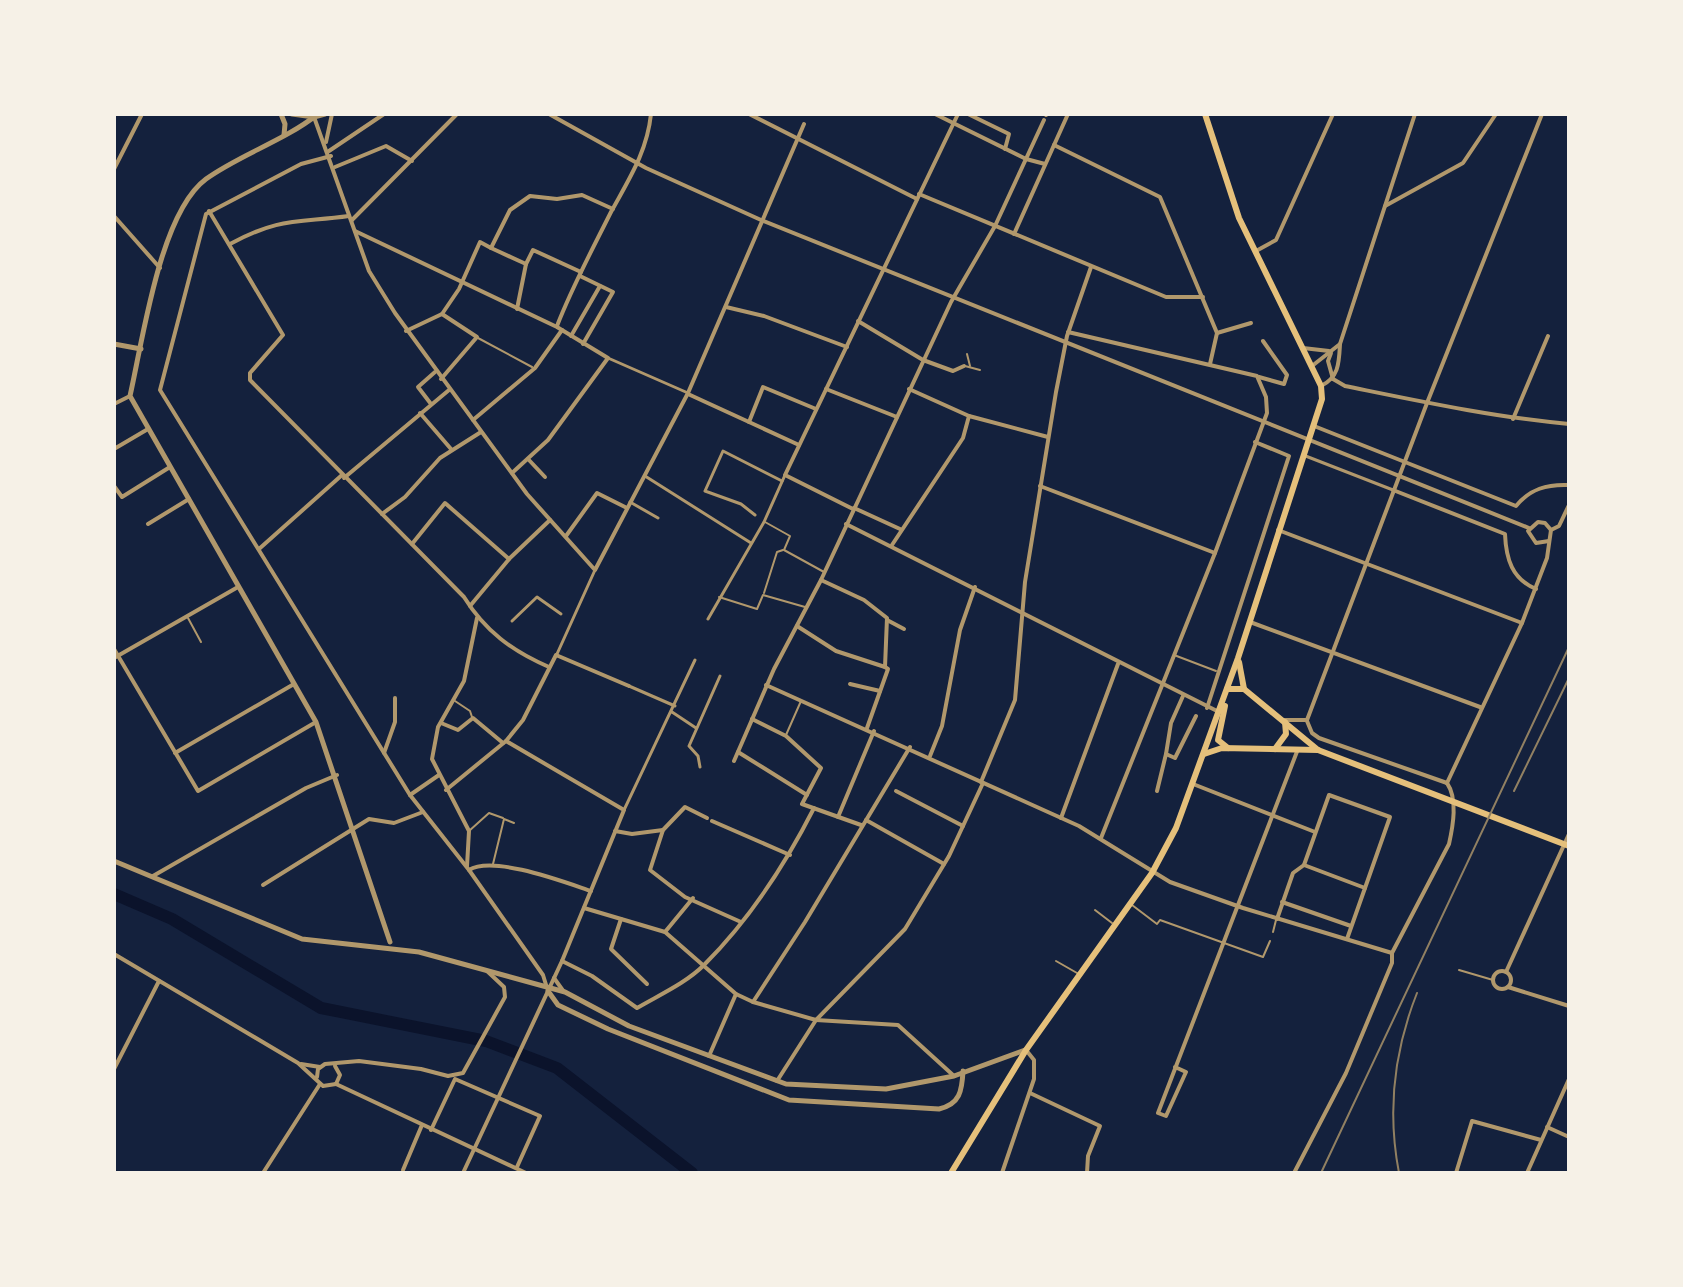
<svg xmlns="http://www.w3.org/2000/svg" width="1683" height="1287" viewBox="0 0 1683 1287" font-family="Spectral,serif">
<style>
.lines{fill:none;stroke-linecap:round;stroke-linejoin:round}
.river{stroke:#0b132b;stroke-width:12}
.service{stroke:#b1986c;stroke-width:2}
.pedestrian{stroke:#b1986c;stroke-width:3}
.minor{stroke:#b1986c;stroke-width:4}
.tertiary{stroke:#b1986c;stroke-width:5}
.secondary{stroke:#e5c07b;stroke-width:6}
.rail{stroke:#918062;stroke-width:2}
</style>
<rect width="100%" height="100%" fill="#14213d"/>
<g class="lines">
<path class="river" d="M114,894L172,919L321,1008L486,1041L557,1068L692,1173"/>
<g class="service">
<path d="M478,338L532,367"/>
<path d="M967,354L970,366"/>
<path d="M965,366L980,370"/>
<path d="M765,522L790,536L784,550L824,572"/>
<path d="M764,593L777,552L783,550"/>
<path d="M719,597L757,609L763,595L805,607"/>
<path d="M188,618L201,642"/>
<path d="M1174,655L1216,671"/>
<path d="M455,701L470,711L472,717"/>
<path d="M786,735L801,701"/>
<path d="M469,831L489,813L503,818"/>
<path d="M493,864L504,819L514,823"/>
<path d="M1132,905L1157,924L1160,920L1263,957L1270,941"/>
<path d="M1095,910L1112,923"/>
<path d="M1273,932L1276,920"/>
<path d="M1056,961L1077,973"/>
<path d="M1459,970L1493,980"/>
</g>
<g class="pedestrian">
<path d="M608,358L688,393"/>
<path d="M1303,455L1393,490"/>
<path d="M645,476L751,543"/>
<path d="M630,502L658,518"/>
<path d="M755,515L741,504L705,491L723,451L782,481"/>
<path d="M708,619L764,522L785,475"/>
<path d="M512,621L537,597L561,614"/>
<path d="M557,654L595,570"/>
<path d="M629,686L675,706"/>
<path d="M672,712L696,728"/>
<path d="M700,767L698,756L689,746L720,676"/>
<path d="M624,810L695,660"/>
</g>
<g class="minor">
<path d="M549,114L646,168L761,220L1529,528"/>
<path d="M749,114L917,199"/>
<path d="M935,114L1026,159L1045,164"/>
<path d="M968,114L1009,134L1005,149"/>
<path d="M1046,115L1047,114"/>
<path d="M314,117L369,271L395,313L527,494L595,570L688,393L804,124"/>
<path d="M326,142L332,114"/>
<path d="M1054,145L1160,197L1217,333L1210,364"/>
<path d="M329,151L384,114"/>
<path d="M331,156L301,164L206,214L160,390L410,795L469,870L543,975L547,988"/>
<path d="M335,167L386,146L412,161"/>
<path d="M114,169L142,114"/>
<path d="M919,194L1166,297H1203"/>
<path d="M1385,206L1463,163L1496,114"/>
<path d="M209,211L283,335L250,373V380L464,597C485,631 512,651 549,667"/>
<path d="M114,216L160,268"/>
<path d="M352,220L457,114"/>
<path d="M355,231L557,327L608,358L548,440L512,473"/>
<path d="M1014,234L1068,114"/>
<path d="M230,244C280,217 297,223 349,216"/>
<path d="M491,248L526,264L533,250L581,272"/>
<path d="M1256,251L1276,240L1333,114"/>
<path d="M580,276L613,292L583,344"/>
<path d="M726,307L764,316L847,347"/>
<path d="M517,309L526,264"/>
<path d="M858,321L923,360L953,371L964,366"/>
<path d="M557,326C572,287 592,250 611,212C629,179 647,152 651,114"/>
<path d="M406,331L442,314L459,289L480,242L491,248L510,210L530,196L557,199L582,195L613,209"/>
<path d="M1068,332L1257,376L1266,397L1267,413L1215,553L1101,838"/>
<path d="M1217,333L1251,323"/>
<path d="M571,336L600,286"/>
<path d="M1303,348L1329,351"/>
<path d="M1331,353L1328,361L1333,379"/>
<path d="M1312,366L1340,344"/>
<path d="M1259,377L1284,384L1287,375L1263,341"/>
<path d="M441,379L477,337L442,314"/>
<path d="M1333,379L1345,386C1419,401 1493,417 1569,424"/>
<path d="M1321,386C1339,377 1339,363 1340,344L1415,114"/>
<path d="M826,389L897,417"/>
<path d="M909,389L969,416L1048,437"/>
<path d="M688,394L799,445"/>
<path d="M114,404L130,396"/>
<path d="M431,404L418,387L435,372"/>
<path d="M420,413L451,449"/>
<path d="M1513,419L1548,336"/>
<path d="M473,420L535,368L562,330"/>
<path d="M749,422L763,387L816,409"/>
<path d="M1314,426L1516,506C1530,489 1547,484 1569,485"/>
<path d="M114,449L148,429"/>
<path d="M528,459L545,477"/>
<path d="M344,478L449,390"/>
<path d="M114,486L122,497L170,467"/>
<path d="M1040,486L1215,553"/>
<path d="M1393,490L1505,534C1506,559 1512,579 1536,589"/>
<path d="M854,508L900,529"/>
<path d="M853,509L785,475L958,114"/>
<path d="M382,514L405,497L440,458L481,432"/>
<path d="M148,524L189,499"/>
<path d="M846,524L1219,712"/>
<path d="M1278,530L1522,623"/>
<path d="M566,536L597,493L627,508"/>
<path d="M1549,541L1536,543L1528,531L1538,522L1545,523L1551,530"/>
<path d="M412,544L445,503L509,559"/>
<path d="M892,545L963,438L969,416"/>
<path d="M259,549L342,475"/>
<path d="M821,580L864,600L887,618L885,667L888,669L867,728"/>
<path d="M470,606L510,558L550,520"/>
<path d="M887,620L904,629"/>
<path d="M1250,622L1480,707"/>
<path d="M797,626L836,651L885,667"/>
<path d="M114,649L198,791L316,722"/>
<path d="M114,658L238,587"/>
<path d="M850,684L880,691"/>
<path d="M766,685L1079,826L1170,882L1243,908L1392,953"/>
<path d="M1207,708L1289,456L1255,442"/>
<path d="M752,719L786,736L821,768L802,804L861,825"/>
<path d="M1282,720H1307"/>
<path d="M1307,720L1427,403L1542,114"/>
<path d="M1307,721L1312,733L1319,738L1447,783"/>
<path d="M441,723L458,730L473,718L503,743"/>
<path d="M738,752L807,795"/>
<path d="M175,753L294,684"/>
<path d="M384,753L395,722V698"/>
<path d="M1166,754L1171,723L1183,696"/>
<path d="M930,756L942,726L960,630L975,587"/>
<path d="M734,761L774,669L821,580L951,302L995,226L1044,120"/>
<path d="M981,782L1015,700L1025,582L1056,392L1067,336L1091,267"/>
<path d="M1447,783L1522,623L1547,558L1551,530L1559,526L1569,505"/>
<path d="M1193,784L1315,832"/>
<path d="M446,790L506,741L523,720L556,655L629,686"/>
<path d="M896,791L963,826"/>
<path d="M1157,791L1166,754L1175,758L1196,716"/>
<path d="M410,795L439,775"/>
<path d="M838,817L874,731"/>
<path d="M707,818L685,807L663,830L650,870L685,897L741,922"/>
<path d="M1061,818L1118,664"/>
<path d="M866,820L944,864"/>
<path d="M712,821L790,855"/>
<path d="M615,831L632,834L663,830"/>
<path d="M1304,865L1329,795L1390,817L1365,888"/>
<path d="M467,866L469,831L432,759L438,727L464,681L477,618"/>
<path d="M469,870C493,855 564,882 591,891"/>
<path d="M153,876L306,788L337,775"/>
<path d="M263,885L369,819L394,823L423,812"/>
<path d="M1282,902L1351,926"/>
<path d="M584,908L665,932L736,994L753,1002L816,1020L898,1025L954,1076"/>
<path d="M621,919L611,949L647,984"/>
<path d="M1277,919L1293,873L1304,865L1365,888L1347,939"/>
<path d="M665,932L693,898"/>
<path d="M1392,953L1449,844C1453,826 1458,799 1447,783"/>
<path d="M114,954L298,1063L323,1086L336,1084"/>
<path d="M562,961L592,976L637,1008C659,995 686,983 704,965C750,919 785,865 814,808"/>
<circle cx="1502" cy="980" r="9"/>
<path d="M1506,972L1569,834"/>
<path d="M554,978L564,992"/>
<path d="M1508,987L1569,1006"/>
<path d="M753,1002L805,922L910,747"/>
<path d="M709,1056L736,994"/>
<path d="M301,1064L320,1067"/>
<path d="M335,1066L340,1075L336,1084"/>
<path d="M1175,1067L1186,1072L1166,1116L1158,1113L1298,749"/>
<path d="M114,1069L159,981"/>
<path d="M317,1077L318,1069L325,1064L359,1061L421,1069L448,1076L463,1073L505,997L504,987L487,971"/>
<path d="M777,1081L816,1020L905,929L949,856L983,783"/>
<path d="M336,1084L526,1173"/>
<path d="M1030,1093L1100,1126L1088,1156L1087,1173"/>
<path d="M1547,1127L1569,1137"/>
<path d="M431,1130L455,1079L540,1116L517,1167"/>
<path d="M403,1170L422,1125"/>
<path d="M263,1173L320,1084"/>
<path d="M463,1173L562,961L624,810L506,741"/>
<path d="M1002,1173L1034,1079V1060L1026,1050"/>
<path d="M1294,1173L1346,1073L1392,963V953"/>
<path d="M1456,1173L1472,1121L1541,1140"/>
<path d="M1527,1173L1569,1079"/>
</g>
<g class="tertiary">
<path d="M281,114L285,124L284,135"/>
<path d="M292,114L314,117L325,114"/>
<path d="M318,114C284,141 241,154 206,179C160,213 143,339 130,396L316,722L390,942"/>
<path d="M114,344L141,349"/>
<path d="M114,861L302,939L419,952L565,992L629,1026L786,1084L886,1089L954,1076L1025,1050"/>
<path d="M548,991L558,1005L608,1029L789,1100L939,1109C960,1104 962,1091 963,1071"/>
</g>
<g class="secondary">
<path d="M1239,662L1244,689"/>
<path d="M1227,689H1244L1318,750L1569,846"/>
<path d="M1225,706L1218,740L1228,748"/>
<path d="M1275,749L1286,734L1285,722"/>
<path d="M1204,754L1222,748L1318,750"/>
<path d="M951,1173L1026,1050L1152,873L1176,828L1238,658L1322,399L1321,386L1239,218L1205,114"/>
</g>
<g class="rail">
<path d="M1514,791L1569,678"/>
<path d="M1321,1173L1569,647"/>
<path d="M1399,1173C1387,1111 1394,1051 1417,993"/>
</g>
</g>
<rect width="1683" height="1287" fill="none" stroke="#f6f1e7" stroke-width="232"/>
</svg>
